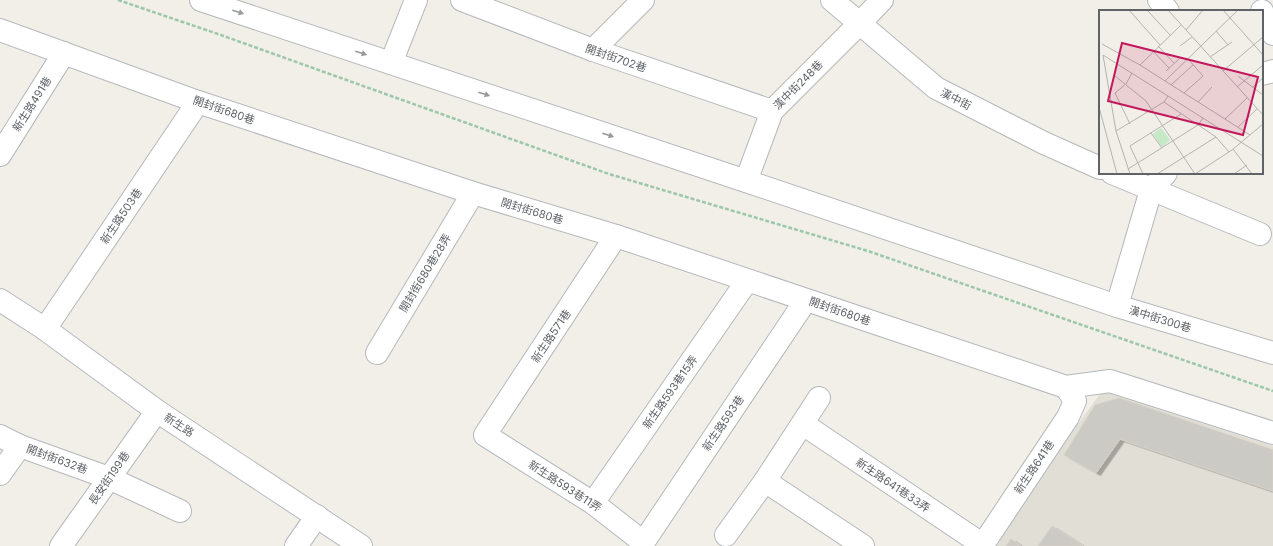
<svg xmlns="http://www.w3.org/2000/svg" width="1273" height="546" viewBox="0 0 1273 546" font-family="Inter,'Noto Sans TC',sans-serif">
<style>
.education{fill:#e1ded6}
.building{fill:#cccac5;stroke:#d6d1c6;filter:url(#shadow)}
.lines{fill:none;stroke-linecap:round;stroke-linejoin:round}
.minor-casing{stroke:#b5b8bc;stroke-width:24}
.path{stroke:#9cc7a9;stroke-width:2.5;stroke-dasharray:4 2;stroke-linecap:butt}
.minor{stroke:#fff;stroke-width:22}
.oneway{fill:#979a9d}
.labels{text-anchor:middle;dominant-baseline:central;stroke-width:4;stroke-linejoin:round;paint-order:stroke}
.street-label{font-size:11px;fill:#5f6368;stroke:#fff}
.inset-road{fill:none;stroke:#b3b3b1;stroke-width:1}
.view{fill:#c2185b;fill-opacity:0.15;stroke:#c2185b;stroke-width:2}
.inset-edge{fill:none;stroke:#5f6368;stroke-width:2}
</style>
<defs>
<filter id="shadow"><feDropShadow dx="4.5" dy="2.5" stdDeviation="0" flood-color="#0004"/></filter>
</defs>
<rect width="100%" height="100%" fill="#f1efe8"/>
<path class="education" d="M1102,391L1273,446V546H990Z"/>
<g class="building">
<path d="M1119,398L1273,450V491L1120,439L1096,473L1064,455L1095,405Z"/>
<path d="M1052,526L1083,546H1038Z"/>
<path d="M1011,539L1021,546H1006Z"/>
</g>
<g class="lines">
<defs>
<g id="minor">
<path d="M201,0L746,181L1117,306L1273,353"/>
<path d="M462,0L593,50L772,111"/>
<path d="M832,0L936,88L1044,143L1100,168"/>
<path d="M1159,0L1168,11"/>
<path d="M1262,11L1273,34"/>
<path d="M0,30L198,102L473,193L616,236L1066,387L1110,381L1273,433"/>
<path d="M593,50L643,0"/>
<path d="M391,63L416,0"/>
<path d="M1262,74L1273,71"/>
<path d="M0,155L64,53"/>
<path d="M1112,173L1260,234"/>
<path d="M746,181L772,111L859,24L882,0"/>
<path d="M616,236L485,435L593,503L643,542"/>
<path d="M0,300L45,329L157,411L361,546"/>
<path d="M1117,306L1151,190L1166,173"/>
<path d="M45,329L198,102"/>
<path d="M377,353L473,193"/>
<path d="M803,424L983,545"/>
<path d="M0,436L20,446L109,478L180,511"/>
<path d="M0,474L20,446"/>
<path d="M765,481L863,546"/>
<path d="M593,503L747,281"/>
<path d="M726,535L765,481L819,398"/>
<path d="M61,546L157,411"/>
<path d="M296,546L317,516"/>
<path d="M641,546L806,300"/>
<path d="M982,546L1068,417L1075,401L1066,387"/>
</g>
</defs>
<use href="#minor" class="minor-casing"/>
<path class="path" d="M118,0L218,34L609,174L868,251L1273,391"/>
<use href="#minor" class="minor"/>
</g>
<defs><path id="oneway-solid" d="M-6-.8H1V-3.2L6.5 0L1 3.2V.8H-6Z"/></defs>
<g class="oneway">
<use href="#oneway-solid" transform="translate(238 12) rotate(18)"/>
<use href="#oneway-solid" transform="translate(361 53) rotate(18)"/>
<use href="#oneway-solid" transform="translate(484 94) rotate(18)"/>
<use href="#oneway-solid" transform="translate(608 135) rotate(18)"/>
</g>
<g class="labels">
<g class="street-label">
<text transform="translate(616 58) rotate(19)">開封街702巷</text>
<text transform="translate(798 85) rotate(-45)">漢中街248巷</text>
<text transform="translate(956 99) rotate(27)">漢中街</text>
<text transform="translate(32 104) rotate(-58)">新生路491巷</text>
<text transform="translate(224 110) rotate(19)">開封街680巷</text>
<text transform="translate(532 211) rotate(17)">開封街680巷</text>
<text transform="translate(121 216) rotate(-56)">新生路503巷</text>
<text transform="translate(425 273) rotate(-59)">開封街680巷28弄</text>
<text transform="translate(840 311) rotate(19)">開封街680巷</text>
<text transform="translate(1160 319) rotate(17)">漢中街300巷</text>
<text transform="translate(551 336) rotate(-56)">新生路571巷</text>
<text transform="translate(670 392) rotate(-55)">新生路593巷15弄</text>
<text transform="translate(723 423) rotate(-56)">新生路593巷</text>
<text transform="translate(179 425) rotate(33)">新生路</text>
<text transform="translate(57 459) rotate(20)">開封街632巷</text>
<text transform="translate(1034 467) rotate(-56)">新生路641巷</text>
<text transform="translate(109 478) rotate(-55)">長安街199巷</text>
<text transform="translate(893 485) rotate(34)">新生路641巷33弄</text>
<text transform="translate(565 486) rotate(33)">新生路593巷11弄</text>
</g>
</g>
<g transform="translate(1099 10)">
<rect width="164" height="164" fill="#f1efe8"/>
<path d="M62,118L71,130L63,137L54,124Z" fill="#c5e8c5"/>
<path class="inset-road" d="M30,0L61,35M48,0L71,25M69,0L164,105M124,0L164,45M87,20L104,0M117,21L129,35M3,34L41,55L151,125M59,36L75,53M81,36L93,27M54,41L70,58M4,45L164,146M4,45L17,121L31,164M111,47L133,32M41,55L82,15M67,61L81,48M124,61L164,27M16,66L47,91L96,164M139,66L164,85M66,71L139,0M72,75L94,55M138,77L164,55M154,77L164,68M16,83L31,114M16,83L27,74L33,63M85,83L104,66L90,50M65,92L117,127L130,142M99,92L113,77M0,97L18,164M126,109L148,88M139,117L158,99M17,121L65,92L69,86M52,123L63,138M134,139L153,164M29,159L99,115L104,108M44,164L31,136L82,104M58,164L117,127M96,164L133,140L164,114M135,164L148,155"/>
<path class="view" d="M23,33L159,67L144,125L9,91Z"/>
<rect width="164" height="164" class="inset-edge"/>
</g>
</svg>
